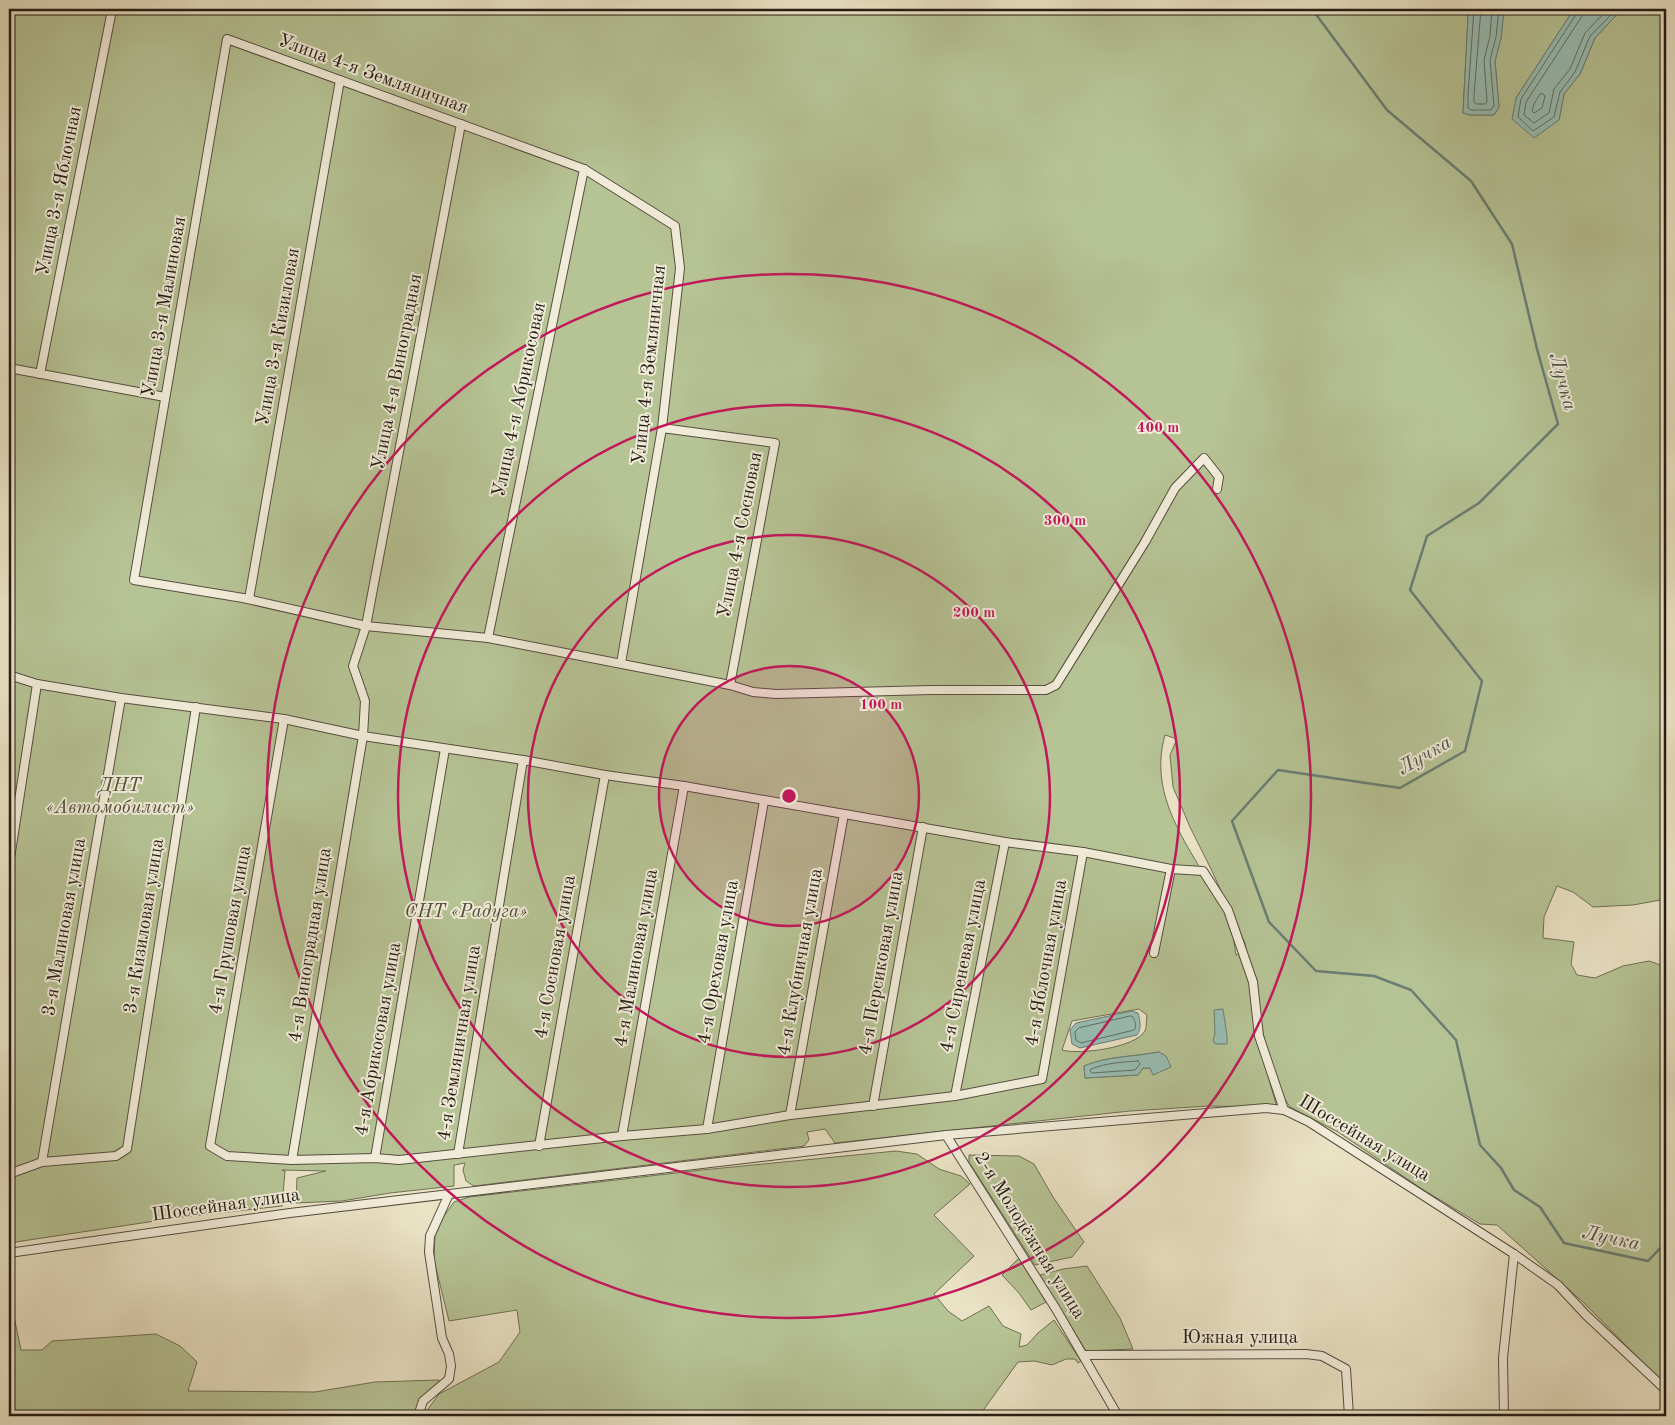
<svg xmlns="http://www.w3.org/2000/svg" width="1675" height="1425" viewBox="0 0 1675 1425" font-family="'Old Standard TT',serif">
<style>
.green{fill:#b6c395;stroke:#6e7054;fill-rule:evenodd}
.water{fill:#98beb4;stroke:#6a7e74}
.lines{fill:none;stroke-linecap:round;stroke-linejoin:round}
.shore{stroke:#5e6e64;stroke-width:1}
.stream{stroke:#6a7e74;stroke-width:2.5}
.street-casing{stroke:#564e40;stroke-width:10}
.street{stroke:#f1ecd9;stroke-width:8}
.ring{fill:none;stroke:#c2185b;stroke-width:2.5}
.labels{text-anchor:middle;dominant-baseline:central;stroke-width:4;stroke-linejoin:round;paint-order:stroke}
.street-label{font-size:19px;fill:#251d14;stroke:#f1ecd9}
.park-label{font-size:19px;font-style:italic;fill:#504f3b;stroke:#f1ecd9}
.water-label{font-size:20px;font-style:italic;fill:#4d554c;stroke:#f1ecd9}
.centre{fill:#c2185b;stroke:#f1ecd9;stroke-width:2.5}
.ring-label{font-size:15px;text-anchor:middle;font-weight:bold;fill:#c2185b;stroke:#f1ecd9;stroke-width:4;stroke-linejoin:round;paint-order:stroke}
</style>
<rect width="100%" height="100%" fill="#eae2c5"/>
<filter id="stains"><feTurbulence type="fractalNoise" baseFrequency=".004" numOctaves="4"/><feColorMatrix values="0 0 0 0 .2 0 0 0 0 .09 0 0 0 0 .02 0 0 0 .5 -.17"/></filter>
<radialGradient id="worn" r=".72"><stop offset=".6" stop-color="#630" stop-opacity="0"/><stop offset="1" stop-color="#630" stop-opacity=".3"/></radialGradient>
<g class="green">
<path d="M9,9H1470L1468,16L1463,113L1470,115H1494L1499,107L1495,61L1501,38L1504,9H1574L1516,98L1559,120L1564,94L1580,74L1595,38L1622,9H1666V899L1633,905L1593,907L1573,892L1557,886L1544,917L1543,938L1574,942L1571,964L1577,975L1595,978L1623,966L1649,961L1666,967V1383L1655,1375L1584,1303L1497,1225L1480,1224L1422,1189L1338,1132L1290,1107L1281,1093L1268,1057L1245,943L1211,869L1190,827L1173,787L1170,755L1177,739L1165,735C1145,805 1201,859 1228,918C1233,929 1234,944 1236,955L1240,953L1252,990L1259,1046L1277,1107L1209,1106L1130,1111L835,1143L825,1129L807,1132L809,1140L804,1146L474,1186L466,1181L463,1170L465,1163L454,1165V1186L390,1193L342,1201L296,1203L297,1178L326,1171L282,1170L285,1171L282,1206L182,1217L9,1243ZM1139,1009L1147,1015C1146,1020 1147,1027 1145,1031C1135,1048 1079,1055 1062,1050L1072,1021ZM1159,1052L1171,1066L1154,1074L1150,1068H1143L1138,1075L1085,1078L1084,1066C1108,1056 1133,1057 1159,1052Z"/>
<path d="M896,1151L917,1154L939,1169L961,1176L970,1184L934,1215L974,1256L934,1294L948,1311L962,1321L989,1306L1003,1326L1021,1334L1019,1347L1027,1345L1038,1333L1054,1320L1081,1361L1078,1363L1075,1359H1066L1052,1365L1034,1361L1018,1362L979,1416H423L439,1394L499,1362L520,1332L517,1310L449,1321L434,1260L435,1236L444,1216L454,1202L469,1197L702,1170Z"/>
<path d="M969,1155L1019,1156L1034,1164L1053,1197L1084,1242L1072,1257L1035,1265L969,1162Z"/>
<path d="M1019,1258L1046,1302L1031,1310L1019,1293L1002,1275Z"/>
<path d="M1087,1266L1120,1318L1133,1349L1086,1351L1040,1275L1063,1269Z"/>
<path d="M13,1312L21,1350H42L52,1341L156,1334L180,1346L197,1362L188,1391L315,1392L375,1382L439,1380L437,1387L420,1400L414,1416H9V1313Z"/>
</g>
<g class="water">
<path d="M1470,9H1504L1501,38L1495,61L1499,107L1494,115H1470L1463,113L1468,16Z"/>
<path d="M1574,9H1622L1595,38L1580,74L1564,94L1559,120L1534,138L1512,119L1516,98Z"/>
<path d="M1223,1009L1227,1036V1044H1215L1213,1040L1215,1034L1214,1010Z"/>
<path d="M1132,1011L1138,1013C1140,1021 1142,1028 1137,1035L1080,1048L1072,1044L1070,1030L1076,1023Z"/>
<path d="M1159,1052L1166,1056L1171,1067L1153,1075L1150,1068H1143L1138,1075L1085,1078L1084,1066C1108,1056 1133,1057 1159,1052Z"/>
</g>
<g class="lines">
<g class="shore">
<path d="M1474,9L1468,95V108L1471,110H1491L1494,106L1490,60L1496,37L1499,9"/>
<path d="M1481,9L1474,95V102L1476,104H1485L1487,102L1484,60L1490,36L1492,9"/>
<path d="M1578,9L1577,13L1521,99L1518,117L1533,131L1554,117L1560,92L1575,72L1590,36L1617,9"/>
<path d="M1584,9L1582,16L1526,102L1524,115L1534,123L1549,113L1554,89L1570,69L1585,33L1608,9"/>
<path d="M1543,94L1545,96L1542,108L1534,113L1532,111L1534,104L1540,94Z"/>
<path d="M1131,1016L1133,1017C1135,1021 1137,1027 1134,1030L1081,1043L1076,1040L1075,1032L1079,1028Z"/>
<path d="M1138,1061L1140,1064L1135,1070L1092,1073L1090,1071L1091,1069C1106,1063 1122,1062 1138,1061Z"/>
</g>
<path class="stream" d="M1312,9L1387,110L1471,181L1512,244L1537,349L1558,424L1479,503L1427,536L1410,590L1482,681L1465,751L1400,788L1278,770L1232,821L1269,922L1316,971L1374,976L1411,990L1456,1040L1480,1145L1501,1168L1514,1190L1540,1207L1564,1243L1648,1261L1666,1242"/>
<defs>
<g id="street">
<path d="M9,368L165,397"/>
<path d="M40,374L111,15"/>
<path d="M662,428L775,443L730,685"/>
<path d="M249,599L340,80"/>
<path d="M488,638L584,169"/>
<path d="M621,663L662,428L680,268L675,226L584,169L227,39L134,580L243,598L366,626L488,638L730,685L753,692L776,694L931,690H1046L1056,685L1145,542L1175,488L1204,458L1219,477L1217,489"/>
<path d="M9,675L37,684L121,698L284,719L363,736L523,760L605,775L684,786L1005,842L1083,852L1171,869L1203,871L1228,910L1253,982L1259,1036L1284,1110"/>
<path d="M284,719L210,1146L227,1156L292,1160L375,1158L399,1160L622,1136L707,1129L790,1115L955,1096L1042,1079L1083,852"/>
<path d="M9,865L37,684"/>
<path d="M1154,953L1171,869"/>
<path d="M955,1096L1005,842"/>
<path d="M873,1106L923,827"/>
<path d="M790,1115L844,814"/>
<path d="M707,1129L764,801"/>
<path d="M946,1135L1056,1309L1118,1416"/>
<path d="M622,1136L684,786"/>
<path d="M539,1146L605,775"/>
<path d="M458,1154L523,760"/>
<path d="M375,1158L445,749"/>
<path d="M292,1160L363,736L365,701L353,666L366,626L461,124"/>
<path d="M42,1162L121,698"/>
<path d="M9,1174L42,1162L116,1156L127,1149L196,707"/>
<path d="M9,1253L290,1213L946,1135L1266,1108L1284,1110L1309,1122L1514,1254L1558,1285L1586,1315L1666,1390"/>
<path d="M1084,1355L1306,1354L1322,1356L1346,1369L1349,1416"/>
<path d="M418,1416L423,1401L449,1379L451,1366L449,1354L442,1338L429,1252L430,1236L449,1194"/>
<path d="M1504,1416L1503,1358L1514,1254"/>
</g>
</defs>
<use href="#street" class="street-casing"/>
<use href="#street" class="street"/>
</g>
<circle cx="789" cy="796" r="130" fill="#c2185b" fill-opacity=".12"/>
<g class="ring">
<circle cx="789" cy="796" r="130"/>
<circle cx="789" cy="796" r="261"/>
<circle cx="789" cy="796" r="391"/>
<circle cx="789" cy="796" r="522"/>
</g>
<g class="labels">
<g class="street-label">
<text transform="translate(373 75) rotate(20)">Улица 4-я Земляничная</text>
<text transform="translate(60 191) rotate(-79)">Улица 3-я Яблочная</text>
<text transform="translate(165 307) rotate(-80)">Улица 3-я Малиновая</text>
<text transform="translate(279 337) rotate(-80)">Улица 3-я Кизиловая</text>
<text transform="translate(650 365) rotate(-84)">Улица 4-я Земляничная</text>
<text transform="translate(398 372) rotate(-79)">Улица 4-я Виноградная</text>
<text transform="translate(520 400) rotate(-78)">Улица 4-я Абрикосовая</text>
<text transform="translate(741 535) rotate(-79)">Улица 4-я Сосновая</text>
<text transform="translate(145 926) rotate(-81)">3-я Кизиловая улица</text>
<text transform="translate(65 927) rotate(-80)">3-я Малиновая улица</text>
<text transform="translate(231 930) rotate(-80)">4-я Грушовая улица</text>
<text transform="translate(311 945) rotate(-81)">4-я Виноградная улица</text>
<text transform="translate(556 957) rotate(-80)">4-я Сосновая улица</text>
<text transform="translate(637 958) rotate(-80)">4-я Малиновая улица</text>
<text transform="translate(719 962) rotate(-80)">4-я Ореховая улица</text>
<text transform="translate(801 962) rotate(-80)">4-я Клубничная улица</text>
<text transform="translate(882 963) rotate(-80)">4-я Персиковая улица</text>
<text transform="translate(1047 963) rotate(-80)">4-я Яблочная улица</text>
<text transform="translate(964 966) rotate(-79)">4-я Сиреневая улица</text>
<text transform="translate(379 1039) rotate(-80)">4-я Абрикосовая улица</text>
<text transform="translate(460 1043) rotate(-81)">4-я Земляничная улица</text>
<text transform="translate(1364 1139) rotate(31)">Шоссейная улица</text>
<text transform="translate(226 1206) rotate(-8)">Шоссейная улица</text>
<text transform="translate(1029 1236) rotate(58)">2-я Молодёжная улица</text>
<text x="1240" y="1338">Южная улица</text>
</g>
<g class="park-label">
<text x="120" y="786">ДНТ<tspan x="120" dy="22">«Автомобилист»</tspan></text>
<text x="466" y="912">СНТ «Радуга»</text>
</g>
<g class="water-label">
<text transform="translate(1562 382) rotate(75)">Лучка</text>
<text transform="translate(1425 756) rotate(-30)">Лучка</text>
<text transform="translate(1611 1239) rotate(12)">Лучка</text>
</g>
</g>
<circle cx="789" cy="796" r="8" class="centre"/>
<g class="ring-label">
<text x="1158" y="432">400 m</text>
<text x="1065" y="525">300 m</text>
<text x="974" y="617">200 m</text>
<text x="881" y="709">100 m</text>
</g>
<rect width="1675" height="1425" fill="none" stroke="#eae2c5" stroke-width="30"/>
<rect x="10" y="10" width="1655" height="1405" fill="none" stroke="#251d14" stroke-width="2.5"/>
<rect x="15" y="15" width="1645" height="1395" fill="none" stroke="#251d14"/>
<rect width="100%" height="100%" filter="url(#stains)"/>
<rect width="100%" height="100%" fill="url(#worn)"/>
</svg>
